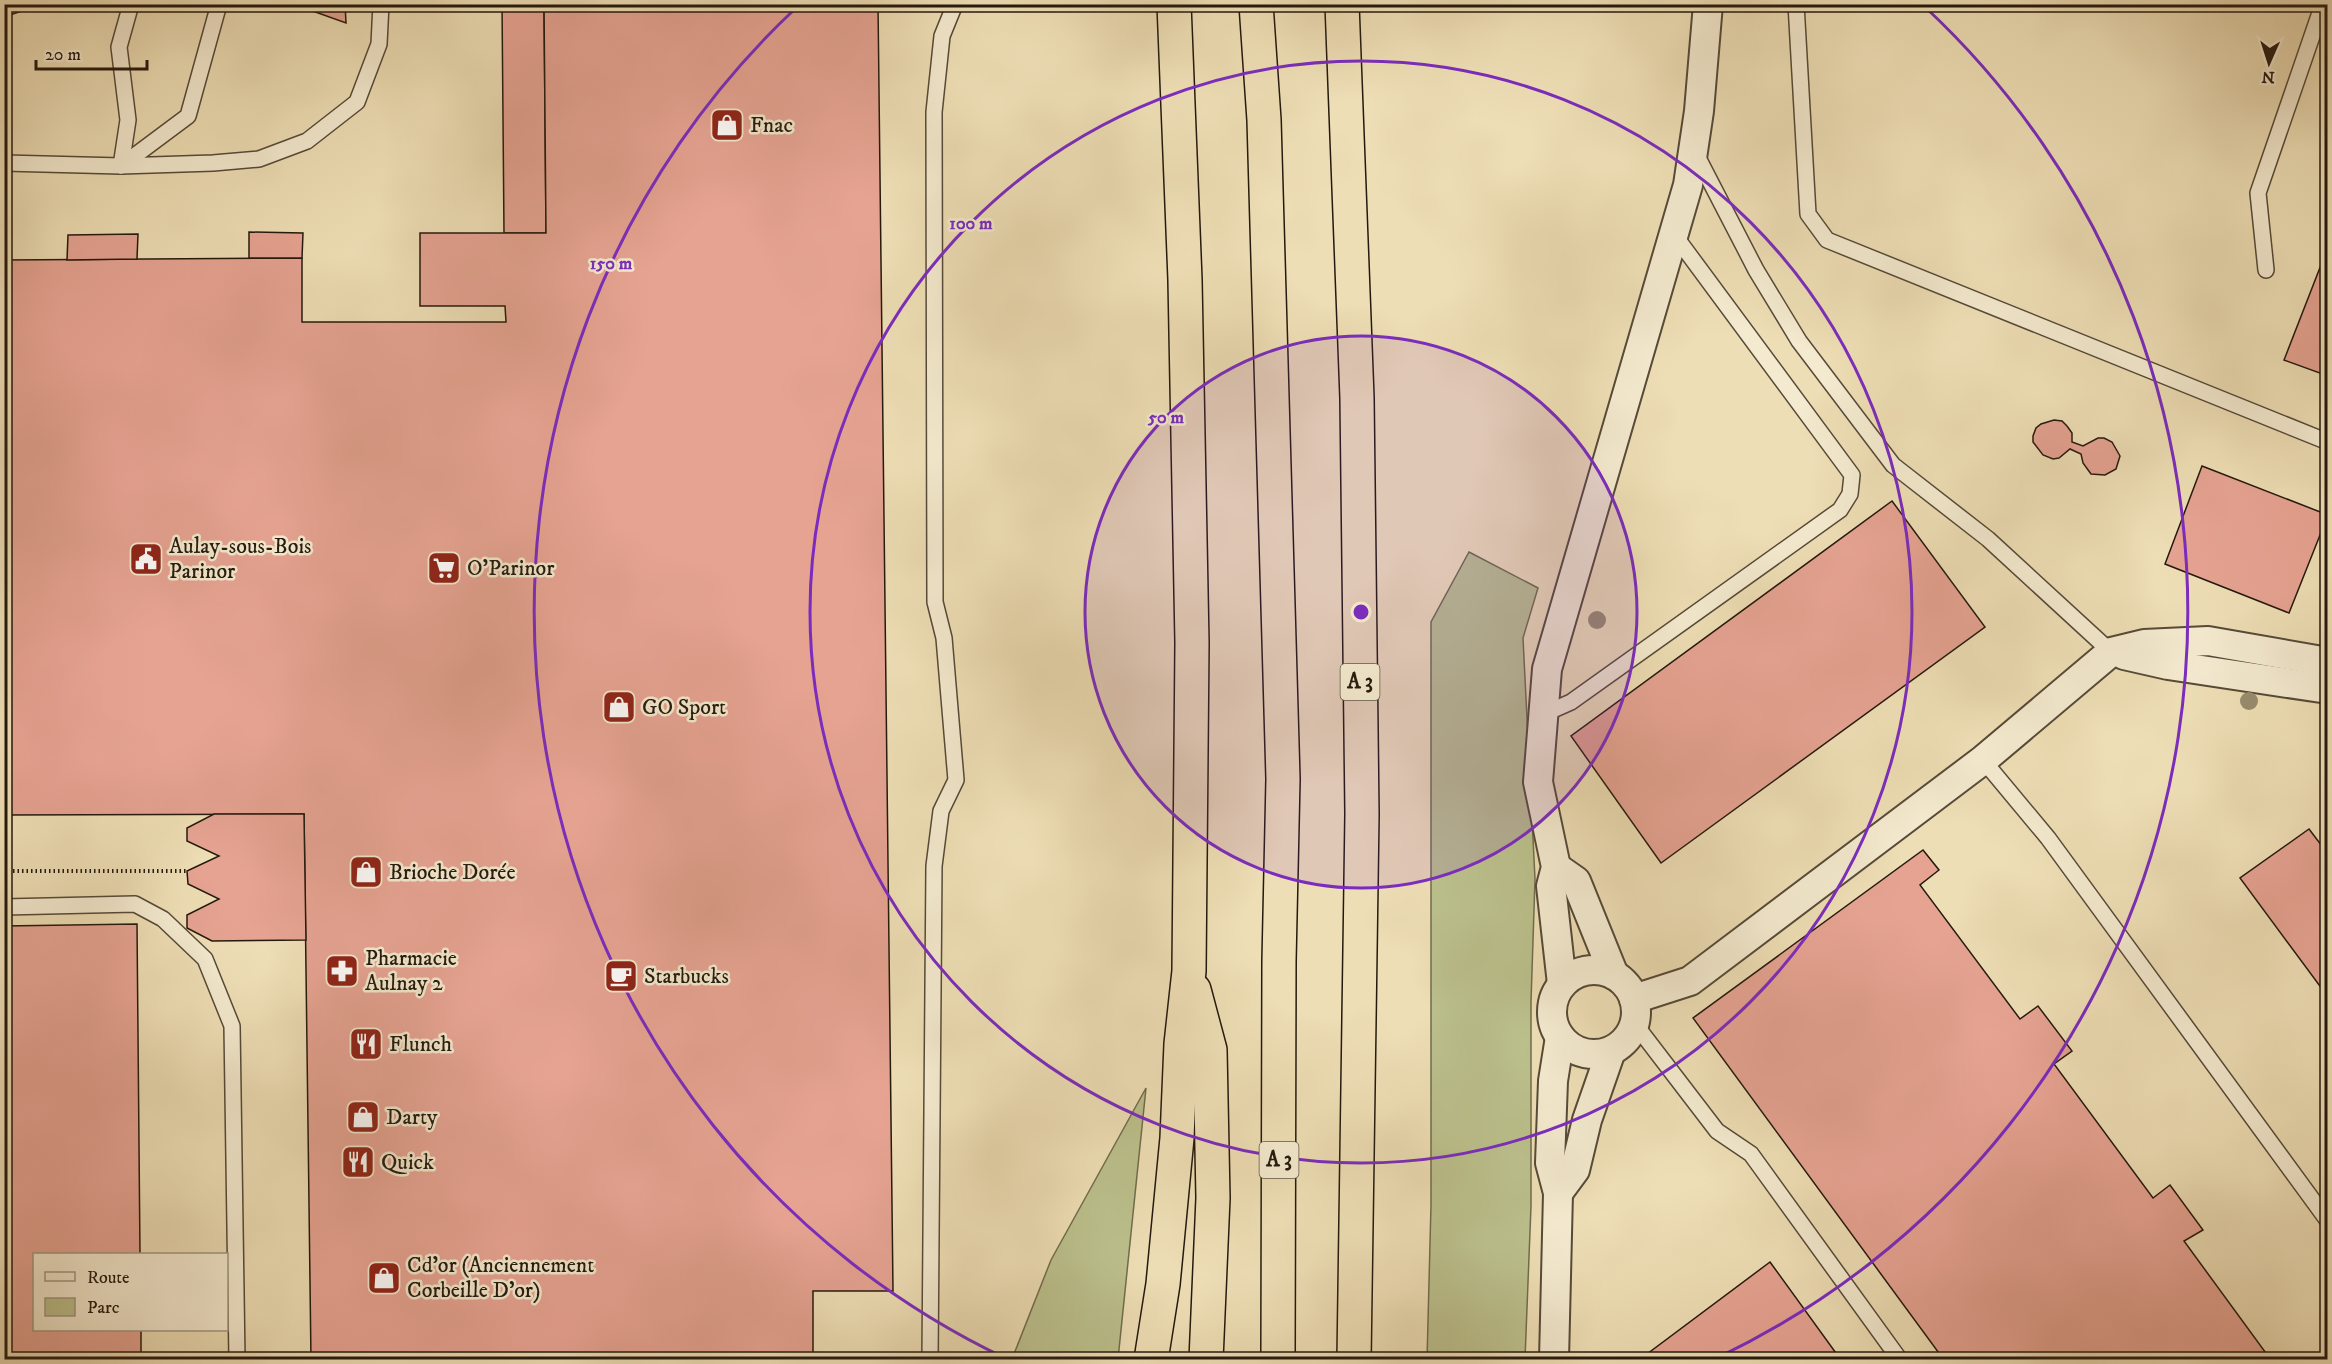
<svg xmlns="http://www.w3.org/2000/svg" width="2332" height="1364" viewBox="0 0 2332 1364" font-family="'IM FELL DW Pica',serif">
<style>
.green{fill:#bbc08c;stroke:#706c4d;stroke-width:1.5}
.building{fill:#e6a392;stroke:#24190e;stroke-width:1.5}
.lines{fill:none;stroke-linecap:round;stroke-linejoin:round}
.service-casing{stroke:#564a38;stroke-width:18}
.minor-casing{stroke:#564a38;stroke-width:32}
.motorway-casing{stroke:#24190e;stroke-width:36}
.path{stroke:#24190e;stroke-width:4;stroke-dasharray:1.5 3;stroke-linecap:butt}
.service{stroke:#f4eacf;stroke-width:15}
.minor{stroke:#f4eacf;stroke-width:28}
.motorway{stroke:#eedeb5;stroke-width:33}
.tree{fill:#988d6e}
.ring{fill:none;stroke:#7b2cbf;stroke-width:3}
.labels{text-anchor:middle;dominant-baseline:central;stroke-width:5;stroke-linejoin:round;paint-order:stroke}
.shield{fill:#f4eacf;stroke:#625848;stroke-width:1.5}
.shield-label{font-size:21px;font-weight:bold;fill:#24190e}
.poi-label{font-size:22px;fill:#24190e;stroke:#f4eacf;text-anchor:start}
.centre{fill:#7b2cbf;stroke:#f4eacf;stroke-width:3}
.ring-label{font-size:18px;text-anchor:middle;font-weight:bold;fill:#7b2cbf;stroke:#f4eacf;stroke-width:5;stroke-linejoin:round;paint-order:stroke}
</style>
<rect width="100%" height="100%" fill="#eedeb5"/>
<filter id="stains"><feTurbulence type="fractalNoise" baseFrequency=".00333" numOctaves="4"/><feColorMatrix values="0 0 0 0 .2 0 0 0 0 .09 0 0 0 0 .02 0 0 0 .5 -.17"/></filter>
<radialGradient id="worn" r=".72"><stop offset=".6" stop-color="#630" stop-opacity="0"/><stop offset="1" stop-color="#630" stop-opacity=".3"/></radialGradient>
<g class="green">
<path d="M1469,552L1538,588L1523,638L1535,879L1531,1002V1206L1525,1359L1427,1360L1431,1205V622Z"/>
<path d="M1146,1088L1118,1359H1012L1051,1260Z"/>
</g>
<g class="building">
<path d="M4,4H43L4,17Z"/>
<path d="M293,4H345L346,23Z"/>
<path d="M502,4H544L546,233H504Z"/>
<path d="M544,4H878L893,1291H813V1360H311L304,814L4,815V260L302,258V322H506L505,306H420V233H546Z"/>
<path d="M249,232L303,233L302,258H249Z"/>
<path d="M138,234L137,259L67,260L68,235Z"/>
<path d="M2328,247V376L2284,360Z"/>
<path d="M2054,420L2062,421L2067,426L2072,433V442L2083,446L2098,438H2104L2112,442L2120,456L2116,469L2105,475L2091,474L2083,463L2081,454L2070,449L2059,458L2053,459L2043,455L2033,442V436L2036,428L2041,424Z"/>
<path d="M2202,466L2328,515L2289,613L2165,564Z"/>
<path d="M1892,501L1985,627L1661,863L1571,736Z"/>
<path d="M214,814H304L306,940L212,941L187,928V915L219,899L188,884L187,871L219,856L187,841V828Z"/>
<path d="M2309,829L2328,854V997L2240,878Z"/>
<path d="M1923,850L1939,870L1920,885L2020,1019L2038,1006L2072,1051L2054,1064L2153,1198L2170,1185L2203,1230L2184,1241L2271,1360H1944L1693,1018Z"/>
<path d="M137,924L140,1254H34V1330H141V1360H4V926Z"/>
<path d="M1770,1262L1841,1360H1639Z"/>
</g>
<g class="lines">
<defs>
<g id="service">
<path d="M1796,4L1808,214L1827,240L2328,442"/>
<path d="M1696,154L1756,270L1799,341L1893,465L1988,539L2111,652"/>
<path d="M4,163L121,166L213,163L259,159L307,141L357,102L379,44L381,4"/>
<path d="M121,166L188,116L219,4"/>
<path d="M121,166L128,120L119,47L131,4"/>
<path d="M2266,270L2258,193L2323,4"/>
<path d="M1544,711L1553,710L1571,702L1840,510L1850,494L1852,475L1673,233"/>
<path d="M1983,760L2048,838L2328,1221"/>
<path d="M4,907L135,904L163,919L205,959L232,1026L237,1360"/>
<path d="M1635,1024L1717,1131L1751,1154L1900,1360"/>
<path d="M930,1360L934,866L941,811L956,780L944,638L935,602L934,112L942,36L955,4"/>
</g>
<g id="minor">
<path d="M2124,655L2168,665L2328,689"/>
<path d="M1556,867L1576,881L1614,975"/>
<circle cx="1594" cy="1012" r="42"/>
<path d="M1562,984L1551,886L1556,867L1538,782L1547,669L1688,185L1699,111L1708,4"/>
<path d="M1634,999L1690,981L1983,760L2111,652L2144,644L2208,641L2328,662"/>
<path d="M1558,1193L1575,1170L1587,1120L1611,1051"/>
<path d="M1554,1360L1558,1193L1550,1163L1553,1081L1560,1037"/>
</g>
<g id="motorway">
<path d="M1256,4L1264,120L1283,779L1279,961L1278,1360"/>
<path d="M1342,4L1357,398L1362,814L1354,1360"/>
<path d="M1194,990L1210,1050L1213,1198L1206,1360"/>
<path d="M1151,1360L1163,1284L1177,1138L1181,1044L1189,971L1192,643L1185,280L1174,4"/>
</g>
</defs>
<use href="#service" class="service-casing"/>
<use href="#minor" class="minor-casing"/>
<use href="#motorway" class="motorway-casing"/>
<path class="path" d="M4,871H187"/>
<use href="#service" class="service"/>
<use href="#minor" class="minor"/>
<use href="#motorway" class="motorway"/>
</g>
<g class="tree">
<circle cx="1597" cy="620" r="9"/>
<circle cx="2249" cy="701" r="9"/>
</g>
<circle cx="1361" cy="612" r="276" fill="#7b2cbf" fill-opacity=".12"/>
<g class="ring">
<circle cx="1361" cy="612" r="276"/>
<circle cx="1361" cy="612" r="551"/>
<path d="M1005 1358A827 827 0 0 1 797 7M1925 7A827 827 0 0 1 1717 1358"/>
</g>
<defs>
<symbol id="shop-square" viewBox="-11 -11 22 22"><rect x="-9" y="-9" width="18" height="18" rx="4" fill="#8f2418" stroke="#f4eacf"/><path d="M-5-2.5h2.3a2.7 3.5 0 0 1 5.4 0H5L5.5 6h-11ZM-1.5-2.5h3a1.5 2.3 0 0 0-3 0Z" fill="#fff"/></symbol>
<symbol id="civic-square" viewBox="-11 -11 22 22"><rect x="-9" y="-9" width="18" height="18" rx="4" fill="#8f2418" stroke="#f4eacf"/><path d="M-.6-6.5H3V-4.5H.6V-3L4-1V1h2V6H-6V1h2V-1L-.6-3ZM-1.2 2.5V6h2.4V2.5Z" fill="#fff"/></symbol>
<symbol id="supermarket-square" viewBox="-11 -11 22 22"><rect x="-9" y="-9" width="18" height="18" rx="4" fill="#8f2418" stroke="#f4eacf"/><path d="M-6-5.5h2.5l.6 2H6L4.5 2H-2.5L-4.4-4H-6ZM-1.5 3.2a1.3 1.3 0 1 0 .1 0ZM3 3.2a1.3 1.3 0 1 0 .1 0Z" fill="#fff"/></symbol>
<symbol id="pharmacy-square" viewBox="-11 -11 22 22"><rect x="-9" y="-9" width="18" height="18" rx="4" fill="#8f2418" stroke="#f4eacf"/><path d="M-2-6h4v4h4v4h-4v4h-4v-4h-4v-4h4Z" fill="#fff"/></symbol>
<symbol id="cafe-square" viewBox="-11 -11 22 22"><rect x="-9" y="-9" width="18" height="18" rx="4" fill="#8f2418" stroke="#f4eacf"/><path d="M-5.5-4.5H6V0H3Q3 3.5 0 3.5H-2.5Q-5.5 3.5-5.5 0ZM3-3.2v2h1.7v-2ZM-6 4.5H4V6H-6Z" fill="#fff"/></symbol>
<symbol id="restaurant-square" viewBox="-11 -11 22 22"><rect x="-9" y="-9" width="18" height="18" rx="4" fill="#8f2418" stroke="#f4eacf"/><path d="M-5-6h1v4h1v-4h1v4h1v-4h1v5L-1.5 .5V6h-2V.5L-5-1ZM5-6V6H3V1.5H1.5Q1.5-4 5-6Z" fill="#fff"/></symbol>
</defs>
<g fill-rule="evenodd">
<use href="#shop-square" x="708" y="106" width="38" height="38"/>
<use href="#civic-square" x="127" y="540" width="38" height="38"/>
<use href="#supermarket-square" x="425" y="549" width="38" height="38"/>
<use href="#shop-square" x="600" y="688" width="38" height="38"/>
<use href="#shop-square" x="347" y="853" width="38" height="38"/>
<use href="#pharmacy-square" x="323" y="952" width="38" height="38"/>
<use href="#cafe-square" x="602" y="957" width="38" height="38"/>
<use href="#restaurant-square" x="347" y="1025" width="38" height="38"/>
<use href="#shop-square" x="344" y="1098" width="38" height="38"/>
<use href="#restaurant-square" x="339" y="1143" width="38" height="38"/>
<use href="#shop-square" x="365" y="1259" width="38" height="38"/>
</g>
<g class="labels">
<g class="shield">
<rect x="1340.5" y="664" width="39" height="36" rx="4.5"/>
<rect x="1259.5" y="1142" width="39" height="36" rx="4.5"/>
</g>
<g class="shield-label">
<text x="1360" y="682">A 3</text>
<text x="1279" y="1160">A 3</text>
</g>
<g class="poi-label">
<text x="750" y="125">Fnac</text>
<text x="169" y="546">Aulay-sous-Bois<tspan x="169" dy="25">Parinor</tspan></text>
<text x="467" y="568">O'Parinor</text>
<text x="642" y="707">GO Sport</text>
<text x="389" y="872">Brioche Dorée</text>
<text x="365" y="958">Pharmacie<tspan x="365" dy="25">Aulnay 2</tspan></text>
<text x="644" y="976">Starbucks</text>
<text x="389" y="1044">Flunch</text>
<text x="386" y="1117">Darty</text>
<text x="381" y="1162">Quick</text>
<text x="407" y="1265">Cd'or (Anciennement<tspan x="407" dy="25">Corbeille D'or)</tspan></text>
</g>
</g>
<circle cx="1361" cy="612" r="9" class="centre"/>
<g class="ring-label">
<text x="971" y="229">100 m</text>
<text x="611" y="269">150 m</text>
<text x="1166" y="423">50 m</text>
</g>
<rect width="2332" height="1364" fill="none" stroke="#eedeb5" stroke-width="24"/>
<rect x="6" y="6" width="2320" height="1352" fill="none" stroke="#24190e" stroke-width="3"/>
<rect x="12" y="12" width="2308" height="1340" fill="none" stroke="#24190e" stroke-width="1.5"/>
<rect x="33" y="1253" width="195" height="78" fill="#f4eacf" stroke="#a19682" stroke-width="1.5"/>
<rect x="45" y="1272" width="30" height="9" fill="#f4eacf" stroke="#a19682" stroke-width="1.5"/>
<text x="87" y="1283" font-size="18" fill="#24190e">Route</text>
<rect x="45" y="1298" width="30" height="18" fill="#bbc08c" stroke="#a19682" stroke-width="1.5"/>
<text x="87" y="1313" font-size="18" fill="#24190e">Parc</text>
<g transform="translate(2269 63) rotate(183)" stroke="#f4eacf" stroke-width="4.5" paint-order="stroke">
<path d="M0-4.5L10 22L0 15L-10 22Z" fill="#24190e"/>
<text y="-9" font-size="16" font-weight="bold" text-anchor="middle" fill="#24190e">N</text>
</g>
<path d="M36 60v9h111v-9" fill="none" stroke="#24190e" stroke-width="3"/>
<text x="45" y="60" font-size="18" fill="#24190e" stroke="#f4eacf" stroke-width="4.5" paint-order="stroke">20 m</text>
<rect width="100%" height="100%" filter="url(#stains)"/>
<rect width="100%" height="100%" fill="url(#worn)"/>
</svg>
